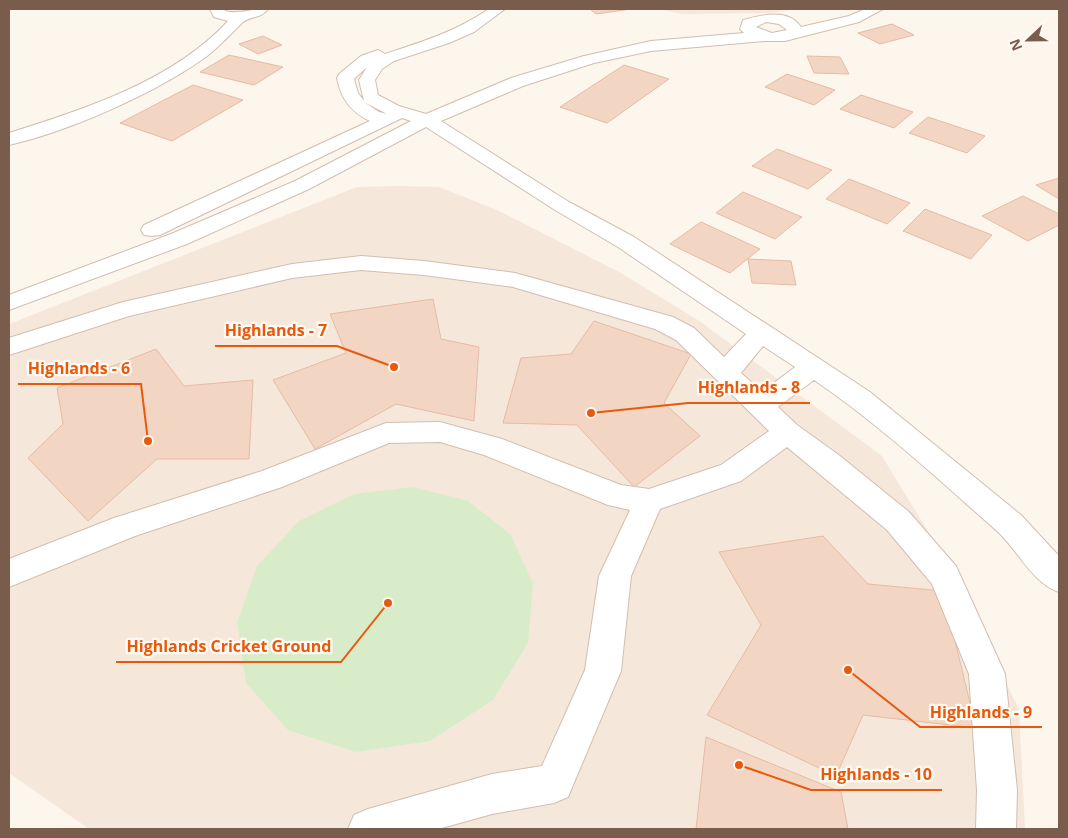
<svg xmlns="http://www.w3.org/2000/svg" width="1068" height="838" viewBox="0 0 1068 838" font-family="'Open Sans',sans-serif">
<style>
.residential{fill:#f5e8da}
.green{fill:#d8ecc9}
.building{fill:#f3d5c3;stroke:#e6bba3}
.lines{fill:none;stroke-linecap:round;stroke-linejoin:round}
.minor-casing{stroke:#d1beb0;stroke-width:2}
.minor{fill:#fff;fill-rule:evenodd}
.leader{fill:none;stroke:#e8590c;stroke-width:2}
.callout-dot{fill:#e8590c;stroke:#fffaf3;stroke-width:2}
.callout-label{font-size:16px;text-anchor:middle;font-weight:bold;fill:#e8590c;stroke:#fffaf3;stroke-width:4.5;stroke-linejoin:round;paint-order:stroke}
</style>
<rect width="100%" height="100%" fill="#fdf6ec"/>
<g class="residential">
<path d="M658,9H797L770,13L683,14Z"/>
<path d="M398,186L439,187L497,210L621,273L701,322L882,456L943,556L1019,709L1025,829H89L9,773V324L357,187Z"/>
</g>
<path class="green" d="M413,487L468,501L510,534L533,583L528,643L493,700L430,741L356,752L288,730L246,683L237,623L257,566L299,521L354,494Z"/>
<g class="building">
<path d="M590,9H631L596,14Z"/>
<path d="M892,24L914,35L880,44L858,33Z"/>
<path d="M263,36L282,45L258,54L239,44Z"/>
<path d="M229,55L283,67L254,85L200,72Z"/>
<path d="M807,56L840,57L849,74L814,73Z"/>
<path d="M624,65L669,79L607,123L560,107Z"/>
<path d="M787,74L835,90L814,105L765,87Z"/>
<path d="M193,85L243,100L172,141L120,123Z"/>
<path d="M861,95L913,112L894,128L840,109Z"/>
<path d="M928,117L985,136L967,153L909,133Z"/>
<path d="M777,149L832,170L808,189L752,166Z"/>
<path d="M1059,178V199L1036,185Z"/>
<path d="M849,179L910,203L887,224L826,199Z"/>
<path d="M743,192L802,217L775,239L716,213Z"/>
<path d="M1023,196L1059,214V225L1028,241L982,216Z"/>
<path d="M925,209L992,235L971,259L903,231Z"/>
<path d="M701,222L760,249L730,273L670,244Z"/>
<path d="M748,259L791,261L796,285L752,283Z"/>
<path d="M433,299L441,339L479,347L474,421L396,404L315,449L273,380L346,353L330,314Z"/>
<path d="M594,321L691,354L664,403L700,436L634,487L577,425L503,423L521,358L571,354Z"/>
<path d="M156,349L184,386L253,380L249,459H157L88,521L28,458L63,424L57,388Z"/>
<path d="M823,536L868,584L943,591L976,728L863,715L836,776L707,715L761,625L719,552Z"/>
<path d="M706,737L841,792L848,829H696Z"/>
</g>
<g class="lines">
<defs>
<g id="minor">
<path d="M210,9H224L225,11C240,15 253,8 268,9C261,19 249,16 242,23C228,36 217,50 200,61C151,95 67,132 9,145V133C85,109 173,81 228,21L214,17Z"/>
<path d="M489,9H505L474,32L449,43L394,61L382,69L375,80L378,95L399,106L426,114L511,78L584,56L651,41L744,33L740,29L743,20C762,15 788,8 801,27L849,16L865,9H883L859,22L785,41H764L651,51L594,63L523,86L441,121L569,202L634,237L870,392L1021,515L1059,556V592C1032,583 1018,550 997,531C938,479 879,424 814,380L778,407L797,425L840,456L909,512L956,566L1005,674L1017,790L1016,829H976L977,790L969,674L932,584L887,530L787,447L741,481L660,509L631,576L621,671L568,797L554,803L492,814L438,829H348L354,815L368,809L492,774L542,766L585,670L599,576L630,510L608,505L484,455L440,442L389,443L282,487L135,536L9,587V559L114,518L262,471L386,423L440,422L502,439L621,485L649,489L721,465L769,431L676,340L655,329L513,287L424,275L361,270L292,278L129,316L9,355V338L123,302L292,264L361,256L424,261L515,273L673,317L694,328L724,357L746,334L618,247L555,210L426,127L309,189L187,244L9,310V295L171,234L295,181L411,121L402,118L160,235L152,236L144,235L141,230L144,225L370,121C351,112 341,99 337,78L339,74L361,56L378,50L385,54C425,41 454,32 489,9ZM766,22L779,24L787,30L772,33L756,27ZM367,67L359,80L364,101L358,93L354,79ZM364,102L387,114L379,112ZM763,346L795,367L762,392L741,373Z"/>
</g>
</defs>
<use href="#minor" class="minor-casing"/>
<use href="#minor" class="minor"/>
</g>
<path class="leader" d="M394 367L337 346H215M148 441L141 384H18M591 413L688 403H810M388 603L341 662H116M848 670L920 727H1042M739 765L811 790H942"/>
<g class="callout-dot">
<circle cx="394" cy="367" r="5"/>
<circle cx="148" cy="441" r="5"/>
<circle cx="591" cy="413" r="5"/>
<circle cx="388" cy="603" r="5"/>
<circle cx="848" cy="670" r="5"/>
<circle cx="739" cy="765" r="5"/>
</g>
<g class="callout-label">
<text x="276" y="336">Highlands - 7</text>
<text x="79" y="374">Highlands - 6</text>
<text x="749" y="393">Highlands - 8</text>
<text x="229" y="652">Highlands Cricket Ground</text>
<text x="981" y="718">Highlands - 9</text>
<text x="876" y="780">Highlands - 10</text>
</g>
<rect width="1068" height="838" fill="none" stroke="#7a5c4d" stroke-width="20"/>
<g transform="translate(1028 40) rotate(248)" stroke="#fffaf3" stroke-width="4" paint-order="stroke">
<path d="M0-4L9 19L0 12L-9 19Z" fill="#7a5c4d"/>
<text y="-8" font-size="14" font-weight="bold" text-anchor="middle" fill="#7a5c4d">N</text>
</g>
</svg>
